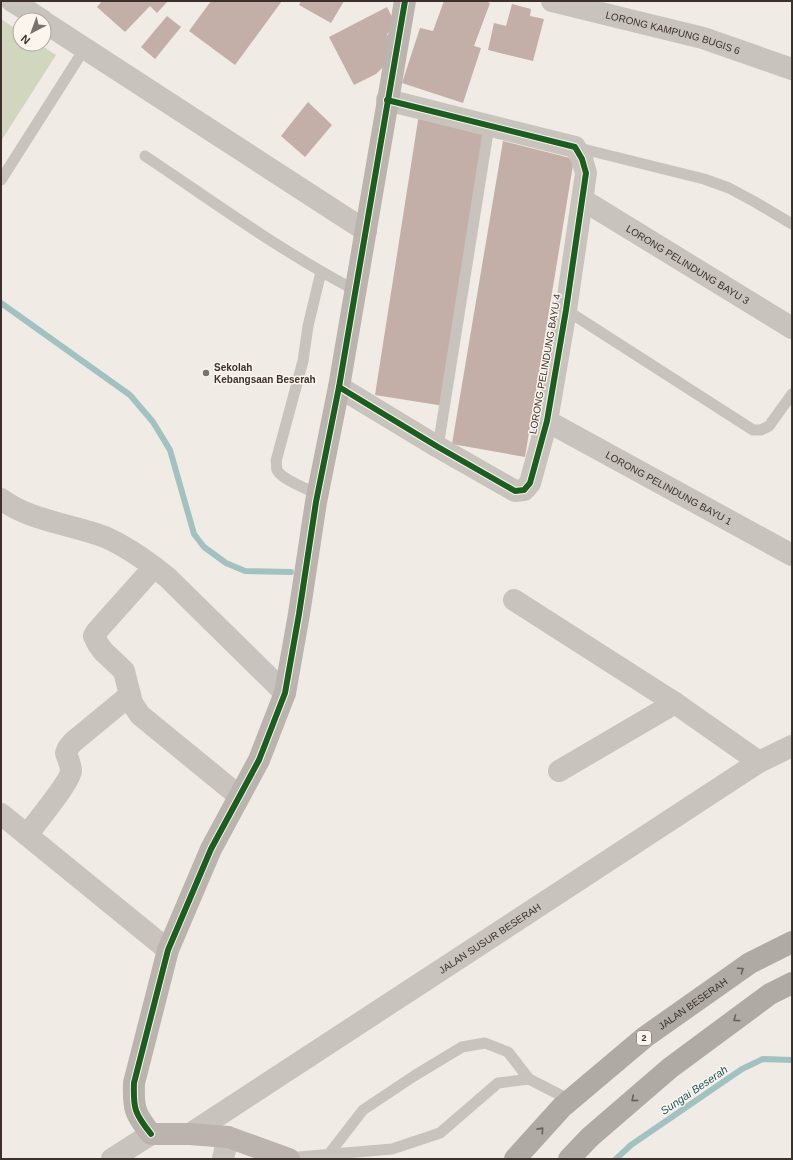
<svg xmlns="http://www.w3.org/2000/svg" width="793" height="1160" viewBox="0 0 793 1160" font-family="Helvetica,sans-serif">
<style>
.green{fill:#d1d6bf}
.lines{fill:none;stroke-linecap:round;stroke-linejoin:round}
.stream{stroke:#a1c2c1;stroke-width:6}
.building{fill:#c3afa7}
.lane{stroke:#c9c3be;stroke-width:11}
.street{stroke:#c9c3be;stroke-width:22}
.secondary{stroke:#bab3ae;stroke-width:22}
.highway{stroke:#afaaa4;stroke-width:22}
.cycleway-casing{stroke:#fbf5ee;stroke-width:8}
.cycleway{stroke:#1b5e20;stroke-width:6}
.oneway{stroke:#69615b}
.poi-dot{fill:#7a716c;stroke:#fbf5ee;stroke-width:1.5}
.labels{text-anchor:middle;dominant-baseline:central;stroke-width:3;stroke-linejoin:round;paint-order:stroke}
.shield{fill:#fbf5ee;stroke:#756b66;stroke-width:1}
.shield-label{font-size:9px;font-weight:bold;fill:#3b302b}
.street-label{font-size:10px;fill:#3b302b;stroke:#fbf5ee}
.poi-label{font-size:10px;font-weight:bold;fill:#3b302b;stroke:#fbf5ee;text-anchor:start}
.water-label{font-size:11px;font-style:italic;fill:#1f5a5e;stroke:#fbf5ee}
</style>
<rect width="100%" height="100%" fill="#f0ebe5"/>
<path class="green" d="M1,19L20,32V44H39L56,55L1,141Z"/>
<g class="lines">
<g class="stream">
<path d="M1,303L130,395L153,422L170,450L194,534L204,547L226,563L245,571L291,572"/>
<path d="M616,1159L631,1145L742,1069L763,1059L792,1060"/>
</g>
</g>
<g class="building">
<path d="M102,1H168L157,13L150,6L125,32L97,7Z"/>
<path d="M211,1H282L235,65L189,31Z"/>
<path d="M301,1H344L331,23L299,5Z"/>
<path d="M444,1H485L490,3L474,46L481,48L463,103L402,83L420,28L433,31Z"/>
<path d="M512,4L531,9L530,16L544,19L533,61L488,50L494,23L506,26Z"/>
<path d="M387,7L396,25L387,34L393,46L391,59L376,74L354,85L329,37Z"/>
<path d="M167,16L181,27L155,59L141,47Z"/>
<path d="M308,102L332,125L305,157L281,136Z"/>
<path d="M419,114L488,135L444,406L375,395Z"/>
<path d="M503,141L574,159L525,457L452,444Z"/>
</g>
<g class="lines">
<g class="lane">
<path d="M575,147L704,179L729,188L755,202L792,224"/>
<path d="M145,156C214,202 282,252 355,290"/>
<path d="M1,180L85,48"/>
<path d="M566,310L753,430H761L769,426L792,394"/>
<path d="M438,447L489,126"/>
<path d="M317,494C308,489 282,480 277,470C276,468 277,464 276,461L303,361L308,326L321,272"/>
<path d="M329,1154L363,1110L414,1076L462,1047L485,1043L508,1052L529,1079"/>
<path d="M287,1158L392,1149L440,1133L498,1083L529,1079L570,1100"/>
</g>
<g class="street">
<path d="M12,1L42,20"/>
<path id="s1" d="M552,1L703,38L792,69"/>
<path d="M44,22L366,231"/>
<path id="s2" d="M583,200L792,328"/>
<path d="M339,387L438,447L515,491L524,490L530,483L547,421L566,310L586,173L582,159L575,147L387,100"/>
<path id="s3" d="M547,421L792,555"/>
<path d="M1,499C30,521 71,524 105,537C128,547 147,561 167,577L285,693"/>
<path d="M154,567L97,631L94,636L98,644L103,651L124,671L132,703L140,715L239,796"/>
<path d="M514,600L675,703L759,762"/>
<path d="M559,771L675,703"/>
<path d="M1,814L168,950"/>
<path d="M27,835C35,824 70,782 71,771C71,765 68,759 66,753L68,748L73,742L130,695"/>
<path id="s4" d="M190,1134L759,762L792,746"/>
<path d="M112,1159L151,1134"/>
<path d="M223,1159L228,1137"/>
</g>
<path class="secondary" d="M289,1159L228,1137L190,1134H151C135,1114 133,1109 134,1083L168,950L211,849L259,760L285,693L299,614L316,502L339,387L405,1"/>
<g class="highway">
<path id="s5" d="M515,1159L562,1107L645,1037L750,963L792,942"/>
<path d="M569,1159L590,1137L670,1068L770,994L792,983"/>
</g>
<defs>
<g id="cycleway">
<path d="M339,387L438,447L515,491L524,490L530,483L547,421L566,310L586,173L582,159L575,147L387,100"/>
<path d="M151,1134C135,1114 133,1109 134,1083L168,950L211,849L259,760L285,693L299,614L316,502L339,387L405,1"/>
</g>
</defs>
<use href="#cycleway" class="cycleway-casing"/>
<use href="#cycleway" class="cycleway"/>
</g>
<defs><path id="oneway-chevron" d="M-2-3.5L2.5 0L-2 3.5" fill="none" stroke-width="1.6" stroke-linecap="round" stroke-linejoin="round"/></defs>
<g class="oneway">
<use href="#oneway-chevron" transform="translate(741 970) rotate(-35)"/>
<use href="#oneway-chevron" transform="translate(736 1019) rotate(143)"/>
<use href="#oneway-chevron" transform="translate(634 1099) rotate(140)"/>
<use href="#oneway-chevron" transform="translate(541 1130) rotate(-48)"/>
</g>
<circle class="poi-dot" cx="206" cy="373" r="4"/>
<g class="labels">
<rect class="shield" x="637" y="1031" width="14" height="14" rx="3"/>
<g class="shield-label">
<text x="644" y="1038">2</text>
</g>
<g class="street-label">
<text stroke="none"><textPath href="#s1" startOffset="125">LORONG KAMPUNG BUGIS 6</textPath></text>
<text stroke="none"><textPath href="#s2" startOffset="123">LORONG PELINDUNG BAYU 3</textPath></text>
<text transform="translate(545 364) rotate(-80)">LORONG PELINDUNG BAYU 4</text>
<text stroke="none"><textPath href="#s3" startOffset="139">LORONG PELINDUNG BAYU 1</textPath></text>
<text stroke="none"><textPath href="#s4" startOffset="358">JALAN SUSUR BESERAH</textPath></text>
<text stroke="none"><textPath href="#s5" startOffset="237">JALAN BESERAH</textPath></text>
</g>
<g class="poi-label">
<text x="214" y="367">Sekolah<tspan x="214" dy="12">Kebangsaan Beserah</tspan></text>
</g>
<g class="water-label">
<text transform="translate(694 1090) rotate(-34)">Sungai Beserah</text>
</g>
</g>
<rect width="793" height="1160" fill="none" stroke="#3b302b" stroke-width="4"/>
<g transform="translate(32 32) rotate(221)"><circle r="19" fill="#fbf5ee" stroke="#aea6a0"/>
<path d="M0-3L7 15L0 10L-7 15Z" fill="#7a716c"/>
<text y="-6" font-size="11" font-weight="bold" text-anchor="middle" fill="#3b302b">N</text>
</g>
</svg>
